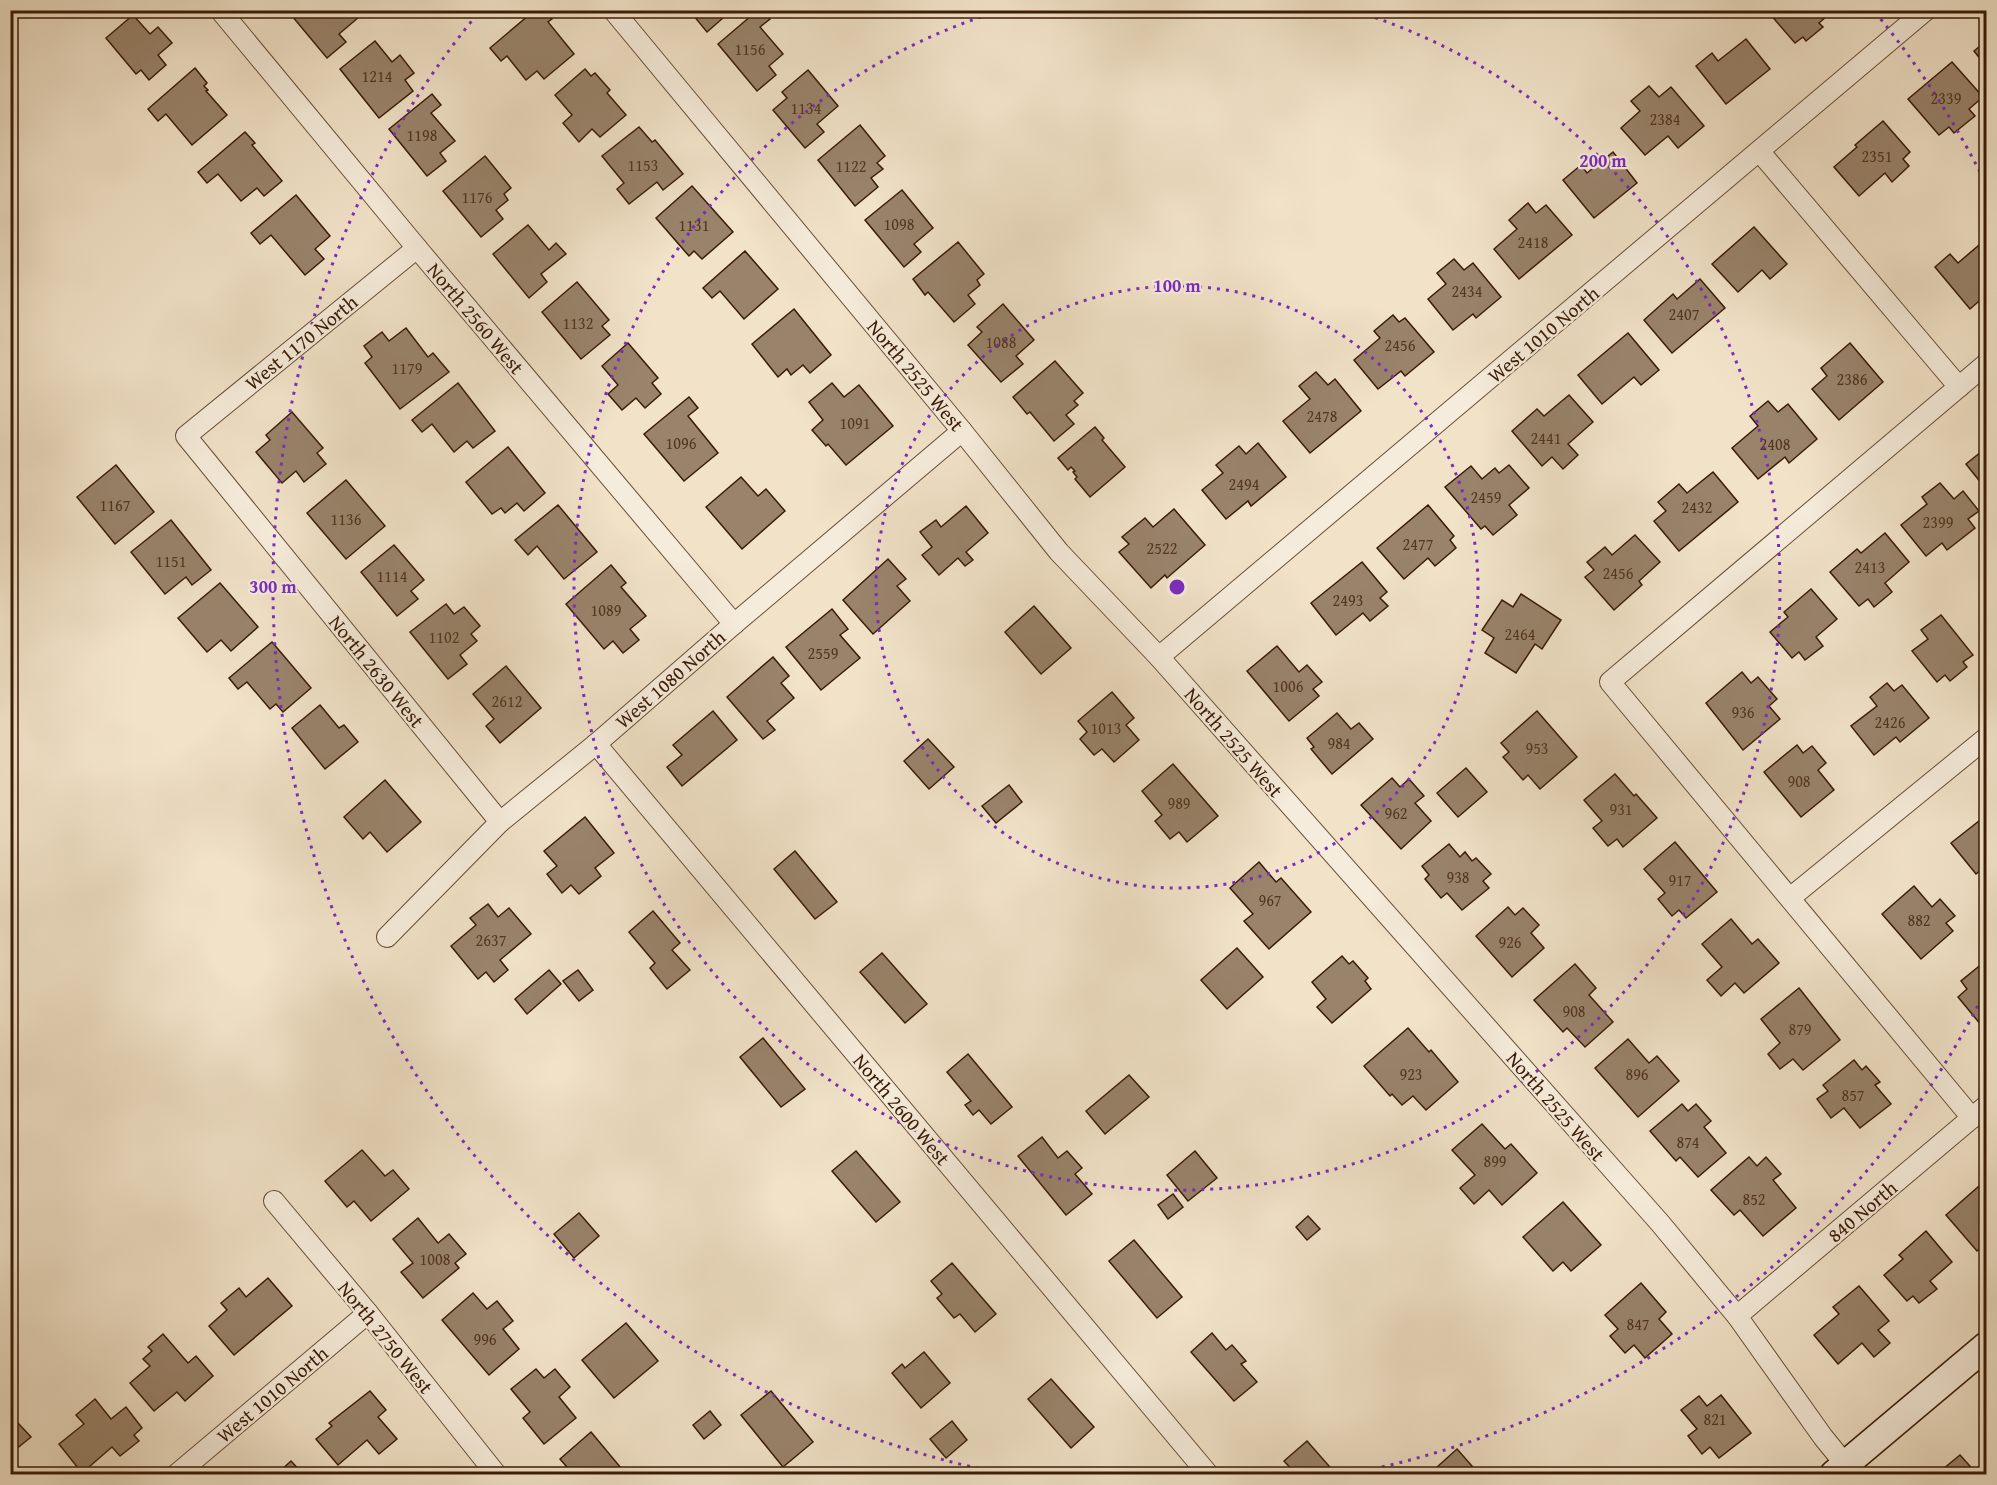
<svg xmlns="http://www.w3.org/2000/svg" width="1997" height="1485" viewBox="0 0 1997 1485" font-family="'Gentium Book Plus',serif">
<style>
.building{fill:#99836b;stroke:#3a1c06;stroke-width:1.5}
.lines{fill:none;stroke-linecap:round;stroke-linejoin:round}
.street-casing{stroke:#684e36;stroke-width:22}
.secondary-casing{stroke:#3a1c06;stroke-width:30}
.street{stroke:#f6ecdb;stroke-width:20}
.secondary{stroke:#f6ecdb;stroke-width:27}
.ring{fill:none;stroke:#7b2cbf;stroke-width:3;stroke-dasharray:3 6}
.labels{text-anchor:middle;dominant-baseline:central;stroke-width:4.5;stroke-linejoin:round;paint-order:stroke}
.number-label{font-size:16px;fill:#52361f}
.street-label{font-size:20px;fill:#3a1c06;stroke:#f6ecdb}
.centre{fill:#7b2cbf;stroke:#f6ecdb;stroke-width:3}
.ring-label{font-size:18px;text-anchor:middle;font-weight:bold;fill:#7b2cbf;stroke:#f6ecdb;stroke-width:4.5;stroke-linejoin:round;paint-order:stroke}
</style>
<rect width="100%" height="100%" fill="#f1e2c8"/>
<filter id="stains"><feTurbulence type="fractalNoise" baseFrequency=".00333" numOctaves="4"/><feColorMatrix values="0 0 0 0 .2 0 0 0 0 .09 0 0 0 0 .02 0 0 0 .5 -.17"/></filter>
<radialGradient id="worn" r=".72"><stop offset=".6" stop-color="#630" stop-opacity="0"/><stop offset="1" stop-color="#630" stop-opacity=".3"/></radialGradient>
<g class="building">
<path d="M287,10H353L359,17L339,34L346,42L327,58Z"/>
<path d="M535,10H544L552,19L548,22L574,54L544,79L537,71L526,80L507,56L501,61L490,48Z"/>
<path d="M689,10H732L707,32Z"/>
<path d="M758,10H764L770,19L760,27L783,54L769,66L776,75L757,91L718,44Z"/>
<path d="M1772,10H1822L1827,16L1819,23L1823,27L1806,41L1803,37L1795,43L1769,13Z"/>
<path d="M133,15L150,34L158,27L172,43L158,55L166,65L149,80L141,70L136,74L106,38Z"/>
<path d="M1746,39L1770,69L1726,104L1696,66L1712,53L1718,61Z"/>
<path d="M375,41L392,62L400,55L414,73L405,80L413,91L379,118L340,69Z"/>
<path d="M1986,41V66L1974,51Z"/>
<path d="M1952,62L1983,97L1969,109L1975,116L1954,133L1949,127L1939,135L1908,99Z"/>
<path d="M195,68L207,83L204,86L208,90L206,91L227,115L192,145L166,114L158,121L148,109Z"/>
<path d="M585,69L591,76L595,73L610,90L607,93L626,115L600,137L592,129L579,142L563,123L572,115L555,95Z"/>
<path d="M808,70L838,106L817,124L824,132L805,148L773,110L787,98L782,92Z"/>
<path d="M1649,86L1659,97L1671,87L1704,126L1678,148L1668,136L1645,155L1621,128L1640,111L1631,101Z"/>
<path d="M432,94L441,105L431,113L455,141L440,153L446,161L427,176L389,129Z"/>
<path d="M1883,121L1910,152L1903,159L1909,166L1892,182L1885,173L1859,196L1834,167L1857,147L1855,145Z"/>
<path d="M860,125L885,156L877,163L883,169L871,178L878,187L855,206L818,160Z"/>
<path d="M639,127L652,142L655,140L683,174L663,190L657,182L629,204L617,189L624,183L602,156Z"/>
<path d="M245,132L255,143L252,145L282,181L264,196L257,188L241,201L218,174L207,183L198,172Z"/>
<path d="M1613,152L1637,183L1594,218L1563,180L1581,165L1587,173Z"/>
<path d="M485,156L511,188L504,194L508,200L496,210L503,219L481,237L443,191Z"/>
<path d="M692,186L733,232L702,259L694,251L689,256L656,218Z"/>
<path d="M902,190L933,228L914,244L921,252L904,267L865,220Z"/>
<path d="M296,195L330,236L315,249L324,259L305,275L271,235L260,244L251,233Z"/>
<path d="M1528,203L1536,213L1546,205L1572,235L1519,279L1494,249L1517,229L1509,220Z"/>
<path d="M528,225L549,250L556,243L566,254L541,274L547,282L529,298L493,254Z"/>
<path d="M1754,227L1787,264L1770,279L1762,270L1738,292L1712,264Z"/>
<path d="M1985,240L1986,243V295L1970,309L1935,267L1950,254L1958,263Z"/>
<path d="M958,242L984,274L977,280L980,285L968,295L975,304L954,322L928,292L925,295L913,279Z"/>
<path d="M745,251L778,289L744,319L720,291L712,298L703,288Z"/>
<path d="M1454,259L1464,270L1473,263L1501,297L1476,318L1473,314L1453,330L1428,299L1446,284L1437,273Z"/>
<path d="M1700,279L1725,308L1672,353L1644,320L1673,294L1677,299Z"/>
<path d="M577,282L609,320L602,326L610,335L581,359L542,312Z"/>
<path d="M1003,304L1034,340L1016,356L1023,364L1001,382L968,345L982,332L977,327Z"/>
<path d="M794,309L831,355L810,373L803,365L791,375L787,369L778,377L752,344Z"/>
<path d="M1393,315L1399,322L1405,318L1434,352L1405,376L1401,371L1378,389L1354,360L1380,338L1374,331Z"/>
<path d="M406,328L428,357L433,353L449,372L400,409L365,363L372,357L364,346L382,332L389,341Z"/>
<path d="M1628,333L1659,370L1641,385L1634,377L1602,404L1578,375Z"/>
<path d="M628,343L658,378L652,383L661,394L645,408L636,398L622,410L608,394L618,385L602,366Z"/>
<path d="M1850,343L1883,382L1839,420L1812,389L1827,376L1821,368Z"/>
<path d="M1055,361L1083,393L1074,401L1078,405L1066,415L1074,424L1054,441L1030,412L1027,414L1013,397Z"/>
<path d="M1316,372L1328,385L1335,379L1361,411L1310,453L1283,421L1310,399L1299,386Z"/>
<path d="M458,383L495,431L473,448L467,441L454,452L432,424L422,432L412,420Z"/>
<path d="M832,383L844,397L859,385L893,426L846,465L828,444L826,446L812,430L823,420L809,402Z"/>
<path d="M1569,395L1593,422L1568,444L1578,455L1563,469L1552,457L1542,466L1512,431L1537,409L1544,416Z"/>
<path d="M689,397L698,408L688,416L718,453L684,481L644,434Z"/>
<path d="M1768,401L1778,412L1788,404L1817,439L1789,463L1785,457L1758,479L1732,448L1758,426L1750,416Z"/>
<path d="M292,412L323,448L317,453L326,464L304,482L296,471L282,483L256,452L270,440L266,435Z"/>
<path d="M1095,427L1104,438L1102,440L1125,467L1090,497L1075,479L1077,477L1073,472L1075,471L1071,467L1068,470L1058,458Z"/>
<path d="M1258,443L1286,477L1251,506L1248,501L1226,519L1202,490L1223,473L1216,465L1239,446L1246,454Z"/>
<path d="M1986,443V489L1966,464L1982,451L1980,448Z"/>
<path d="M508,447L545,493L524,511L517,503L505,513L501,508L492,514L466,482Z"/>
<path d="M116,465L154,512L115,544L77,497Z"/>
<path d="M1509,465L1529,488L1509,505L1517,515L1493,535L1485,526L1481,529L1445,487L1471,466L1482,479L1495,468L1499,473Z"/>
<path d="M1713,472L1738,502L1679,551L1654,521L1666,511L1658,502L1679,484L1687,493Z"/>
<path d="M741,477L758,496L766,489L785,511L742,549L706,507Z"/>
<path d="M346,480L385,526L346,559L307,513Z"/>
<path d="M1940,483L1954,499L1963,491L1979,511L1968,519L1975,528L1947,550L1942,543L1926,556L1901,525L1927,504L1922,497Z"/>
<path d="M558,505L597,552L564,579L537,546L528,555L515,540Z"/>
<path d="M1428,505L1454,536L1450,540L1456,548L1435,566L1428,558L1404,579L1377,548Z"/>
<path d="M966,506L988,533L966,552L973,560L965,566L958,558L939,575L922,555L932,547L920,532L936,520L941,527Z"/>
<path d="M1174,509L1205,545L1167,578L1165,575L1151,588L1119,552L1129,544L1122,537L1145,518L1153,527Z"/>
<path d="M171,520L211,570L192,585L186,577L165,594L131,552Z"/>
<path d="M1885,533L1909,562L1885,583L1892,592L1874,607L1868,599L1859,606L1830,572L1857,549L1861,553Z"/>
<path d="M1635,535L1660,562L1639,581L1642,585L1614,610L1585,577L1594,570L1587,562L1605,547L1612,555Z"/>
<path d="M394,545L424,580L411,591L418,599L397,616L361,572Z"/>
<path d="M888,559L906,579L897,586L910,601L873,634L843,600Z"/>
<path d="M1362,562L1387,592L1380,598L1388,606L1370,621L1363,613L1336,635L1311,603Z"/>
<path d="M611,565L626,583L621,587L646,616L630,629L639,640L623,653L613,641L604,649L566,604Z"/>
<path d="M220,583L258,627L231,651L221,640L207,652L178,618Z"/>
<path d="M1811,589L1837,619L1816,637L1823,646L1805,660L1799,652L1792,658L1770,632L1788,617L1784,612Z"/>
<path d="M1521,594L1561,620L1542,649L1535,644L1516,673L1485,653L1494,638L1482,630L1502,600L1513,607Z"/>
<path d="M446,604L454,614L464,607L480,626L471,634L477,641L460,655L467,664L448,679L410,632Z"/>
<path d="M1034,606L1071,648L1041,674L1005,632Z"/>
<path d="M832,609L848,629L840,635L860,658L821,690L786,647Z"/>
<path d="M1941,615L1973,655L1963,662L1967,667L1950,681L1945,675L1937,682L1912,651L1928,639L1921,630Z"/>
<path d="M272,642L311,688L283,712L276,704L270,709L247,682L238,689L229,678Z"/>
<path d="M1277,646L1299,672L1307,665L1322,682L1313,689L1319,696L1289,721L1247,671Z"/>
<path d="M773,657L789,676L781,683L794,698L767,721L775,730L763,739L727,697Z"/>
<path d="M506,666L541,708L500,743L486,726L494,719L473,694Z"/>
<path d="M1742,672L1751,683L1758,677L1777,699L1769,706L1780,719L1743,750L1706,703Z"/>
<path d="M1887,683L1894,691L1902,685L1929,718L1900,742L1896,737L1874,755L1851,726L1877,706L1870,697Z"/>
<path d="M1112,692L1134,718L1126,725L1139,740L1114,762L1102,749L1094,755L1080,739L1087,732L1078,721Z"/>
<path d="M320,705L339,728L344,725L358,742L325,769L292,728Z"/>
<path d="M713,711L737,740L682,786L667,767L682,755L673,745Z"/>
<path d="M1537,711L1577,757L1540,789L1528,775L1523,780L1503,757L1509,752L1501,743Z"/>
<path d="M1337,713L1351,729L1359,723L1373,739L1332,774L1311,749L1314,747L1307,738Z"/>
<path d="M928,739L954,767L929,789L904,761Z"/>
<path d="M1797,745L1803,753L1812,746L1826,763L1818,770L1834,790L1801,817L1764,772Z"/>
<path d="M1173,764L1218,816L1187,842L1179,832L1170,839L1155,821L1162,815L1142,791Z"/>
<path d="M1466,768L1487,792L1458,817L1437,793Z"/>
<path d="M1615,774L1634,796L1636,794L1657,818L1623,847L1617,839L1608,846L1593,828L1602,821L1584,800Z"/>
<path d="M1392,778L1400,787L1409,779L1424,796L1415,803L1431,821L1401,849L1361,805Z"/>
<path d="M385,780L421,822L387,852L370,832L363,839L344,817Z"/>
<path d="M1009,785L1022,802L996,823L982,806Z"/>
<path d="M585,817L614,853L595,868L601,876L579,894L571,885L562,893L547,874L557,866L544,851Z"/>
<path d="M1979,821L1983,825L1986,822V866L1976,874L1951,843Z"/>
<path d="M1675,842L1717,892L1686,918L1679,910L1672,916L1658,899L1665,893L1644,869Z"/>
<path d="M1449,844L1460,857L1465,852L1472,861L1476,858L1491,874L1483,881L1489,888L1462,910L1447,893L1441,898L1425,879L1429,875L1422,866Z"/>
<path d="M795,851L837,902L815,919L774,869Z"/>
<path d="M1259,862L1276,882L1281,878L1311,912L1269,949L1244,921L1253,914L1230,888Z"/>
<path d="M1914,886L1932,907L1940,899L1955,916L1946,923L1953,931L1921,959L1882,914Z"/>
<path d="M488,904L498,917L509,908L531,934L500,960L508,970L494,982L486,972L478,979L451,946L476,925L470,918Z"/>
<path d="M1508,907L1515,915L1523,908L1539,925L1531,933L1544,948L1512,977L1476,936Z"/>
<path d="M653,911L680,943L672,950L690,970L667,989L650,968L655,963L629,932Z"/>
<path d="M1731,919L1752,944L1758,939L1779,963L1744,993L1735,983L1721,996L1707,980L1722,967L1702,944Z"/>
<path d="M1237,948L1263,977L1227,1009L1201,980Z"/>
<path d="M882,953L927,1004L905,1023L860,972Z"/>
<path d="M1342,956L1349,964L1353,961L1368,978L1365,981L1371,989L1332,1023L1317,1007L1326,999L1312,982Z"/>
<path d="M1983,963L1986,967V1031L1958,997L1967,989L1961,981Z"/>
<path d="M1575,964L1596,988L1589,995L1613,1022L1585,1047L1567,1028L1563,1032L1534,1000Z"/>
<path d="M549,970L561,984L527,1014L515,999Z"/>
<path d="M578,970L593,990L579,1001L563,981Z"/>
<path d="M1799,988L1840,1040L1803,1070L1793,1059L1780,1069L1768,1054L1780,1043L1761,1019Z"/>
<path d="M1408,1028L1429,1052L1431,1050L1458,1082L1426,1110L1413,1096L1402,1105L1392,1094L1390,1096L1364,1066Z"/>
<path d="M763,1038L805,1089L781,1107L740,1057Z"/>
<path d="M1628,1039L1649,1063L1657,1056L1679,1081L1638,1117L1595,1068Z"/>
<path d="M968,1054L1012,1107L991,1124L979,1110L973,1115L965,1105L971,1101L947,1072Z"/>
<path d="M1854,1060L1862,1070L1866,1066L1880,1082L1875,1085L1891,1104L1860,1128L1844,1108L1831,1118L1817,1099L1828,1091L1823,1085Z"/>
<path d="M1129,1075L1149,1097L1105,1134L1086,1111Z"/>
<path d="M1682,1104L1688,1111L1696,1104L1711,1121L1704,1127L1726,1153L1698,1177L1680,1157L1676,1161L1650,1131Z"/>
<path d="M1482,1124L1505,1149L1511,1144L1537,1173L1502,1205L1489,1190L1474,1204L1460,1188L1475,1175L1452,1150Z"/>
<path d="M1042,1137L1058,1158L1067,1151L1082,1168L1075,1174L1092,1194L1066,1215L1018,1156Z"/>
<path d="M362,1150L385,1176L393,1170L409,1189L371,1221L354,1201L347,1207L325,1181Z"/>
<path d="M856,1151L900,1202L876,1222L832,1171Z"/>
<path d="M1195,1151L1217,1178L1188,1201L1167,1175Z"/>
<path d="M1749,1157L1757,1166L1766,1157L1781,1174L1773,1180L1796,1208L1763,1236L1740,1210L1734,1215L1711,1190Z"/>
<path d="M1986,1180V1243L1977,1251L1946,1215Z"/>
<path d="M1173,1194L1183,1207L1168,1219L1158,1205Z"/>
<path d="M1563,1202L1601,1245L1571,1271L1563,1262L1553,1271L1523,1237Z"/>
<path d="M579,1213L599,1236L574,1258L554,1234Z"/>
<path d="M1308,1216L1320,1229L1307,1240L1296,1227Z"/>
<path d="M418,1218L438,1243L449,1234L466,1254L455,1263L459,1268L423,1298L401,1272L413,1263L393,1239Z"/>
<path d="M1926,1231L1952,1262L1930,1281L1937,1289L1919,1303L1913,1296L1907,1301L1884,1275L1903,1259L1899,1255Z"/>
<path d="M1134,1240L1182,1297L1157,1318L1109,1261Z"/>
<path d="M952,1263L996,1314L975,1332L960,1314L954,1318L937,1298L942,1294L931,1281Z"/>
<path d="M268,1278L292,1306L234,1355L209,1326L227,1310L221,1303L239,1288L246,1297Z"/>
<path d="M1641,1283L1666,1312L1659,1319L1672,1334L1645,1358L1634,1345L1625,1353L1610,1336L1618,1329L1605,1315Z"/>
<path d="M1859,1286L1889,1321L1878,1330L1890,1343L1874,1357L1862,1343L1838,1364L1814,1335L1839,1314L1833,1307Z"/>
<path d="M473,1293L487,1309L497,1301L513,1321L503,1329L519,1349L489,1375L442,1320Z"/>
<path d="M626,1323L658,1361L614,1398L582,1360Z"/>
<path d="M1212,1333L1226,1350L1232,1345L1246,1361L1241,1364L1257,1382L1234,1401L1191,1352Z"/>
<path d="M163,1334L188,1363L196,1356L213,1376L185,1401L177,1392L154,1411L130,1383L150,1366L143,1359L152,1351L148,1347Z"/>
<path d="M924,1352L950,1383L921,1408L892,1373L902,1364L905,1368Z"/>
<path d="M536,1369L544,1378L555,1369L570,1387L559,1397L576,1418L544,1444L523,1418L530,1412L511,1389Z"/>
<path d="M1051,1379L1094,1427L1071,1448L1028,1399Z"/>
<path d="M370,1391L386,1410L378,1417L397,1439L379,1454L367,1440L338,1465L316,1439L332,1426L329,1423Z"/>
<path d="M771,1391L813,1442L783,1467L741,1415Z"/>
<path d="M1721,1395L1751,1433L1719,1458L1710,1447L1702,1454L1688,1436L1697,1429L1681,1410L1699,1396L1707,1406Z"/>
<path d="M95,1399L111,1419L126,1407L142,1428L134,1435L139,1441L120,1456L112,1447L82,1473L59,1444L84,1424L76,1415Z"/>
<path d="M710,1411L721,1425L704,1439L693,1425Z"/>
<path d="M952,1421L967,1440L946,1458L930,1439Z"/>
<path d="M18,1423L31,1437L15,1450L10,1445V1429Z"/>
<path d="M591,1432L626,1474H573L560,1459Z"/>
<path d="M1307,1441L1336,1474H1296L1284,1461Z"/>
<path d="M1457,1449L1479,1474H1442L1436,1468Z"/>
<path d="M1960,1455L1977,1474H1937Z"/>
<path d="M291,1461L303,1474H272L276,1471L278,1473Z"/>
</g>
<g class="lines">
<defs>
<g id="street">
<path d="M220,10L417,248L734,624"/>
<path d="M613,10L962,431L1059,552L1159,657L1660,1223L1737,1316L1823,1437L1853,1474"/>
<path d="M1760,152L1959,387"/>
<path d="M417,248L186,436L500,822"/>
<path d="M1159,657L1926,10"/>
<path d="M596,744L1208,1474"/>
<path d="M1790,898L1986,738"/>
<path d="M387,937L500,822L596,744L734,624L962,431"/>
<path d="M1972,1118L1610,682L1986,364"/>
<path d="M274,1201L368,1313L496,1474"/>
<path d="M1737,1316L1986,1106"/>
<path d="M177,1474L368,1313"/>
</g>
<path id="secondary" d="M1834,1474L1986,1346"/>
</defs>
<use href="#street" class="street-casing"/>
<use href="#secondary" class="secondary-casing"/>
<use href="#street" class="street"/>
<use href="#secondary" class="secondary"/>
</g>
<g class="ring">
<circle cx="1177" cy="587" r="301"/>
<path d="M1358 12A603 603 0 1 1 996 12"/>
<path d="M1986 990A904 904 0 0 1 1349 1474M1005 1474A904 904 0 0 1 479 12M1875 12A904 904 0 0 1 1986 184"/>
</g>
<g class="labels">
<g class="number-label">
<text x="750" y="49">1156</text>
<text x="377" y="76">1214</text>
<text x="1946" y="98">2339</text>
<text x="806" y="108">1134</text>
<text x="1665" y="119">2384</text>
<text x="422" y="135">1198</text>
<text x="1877" y="156">2351</text>
<text x="643" y="165">1153</text>
<text x="851" y="166">1122</text>
<text x="477" y="197">1176</text>
<text x="899" y="224">1098</text>
<text x="694" y="225">1131</text>
<text x="1533" y="242">2418</text>
<text x="1467" y="291">2434</text>
<text x="1684" y="314">2407</text>
<text x="578" y="323">1132</text>
<text x="1001" y="342">1088</text>
<text x="1400" y="345">2456</text>
<text x="407" y="368">1179</text>
<text x="1852" y="379">2386</text>
<text x="1322" y="416">2478</text>
<text x="855" y="423">1091</text>
<text x="1546" y="438">2441</text>
<text x="681" y="443">1096</text>
<text x="1775" y="444">2408</text>
<text x="1244" y="484">2494</text>
<text x="1486" y="497">2459</text>
<text x="115" y="505">1167</text>
<text x="1697" y="507">2432</text>
<text x="346" y="519">1136</text>
<text x="1938" y="522">2399</text>
<text x="1418" y="544">2477</text>
<text x="1162" y="548">2522</text>
<text x="171" y="561">1151</text>
<text x="1870" y="567">2413</text>
<text x="1618" y="573">2456</text>
<text x="392" y="576">1114</text>
<text x="1348" y="600">2493</text>
<text x="606" y="610">1089</text>
<text x="1520" y="634">2464</text>
<text x="444" y="637">1102</text>
<text x="823" y="653">2559</text>
<text x="1288" y="686">1006</text>
<text x="507" y="701">2612</text>
<text x="1743" y="712">936</text>
<text x="1890" y="722">2426</text>
<text x="1106" y="728">1013</text>
<text x="1339" y="743">984</text>
<text x="1537" y="748">953</text>
<text x="1799" y="781">908</text>
<text x="1179" y="803">989</text>
<text x="1621" y="809">931</text>
<text x="1396" y="813">962</text>
<text x="1458" y="877">938</text>
<text x="1680" y="880">917</text>
<text x="1270" y="900">967</text>
<text x="1919" y="920">882</text>
<text x="491" y="940">2637</text>
<text x="1510" y="942">926</text>
<text x="1574" y="1011">908</text>
<text x="1800" y="1029">879</text>
<text x="1411" y="1074">923</text>
<text x="1637" y="1074">896</text>
<text x="1853" y="1095">857</text>
<text x="1688" y="1142">874</text>
<text x="1495" y="1161">899</text>
<text x="1754" y="1199">852</text>
<text x="435" y="1259">1008</text>
<text x="1638" y="1324">847</text>
<text x="485" y="1339">996</text>
<text x="1715" y="1419">821</text>
</g>
<g class="street-label">
<text transform="translate(476 318) rotate(50)">North 2560 West</text>
<text transform="translate(1543 334) rotate(-40)">West 1010 North</text>
<text transform="translate(301 342) rotate(-39)">West 1170 North</text>
<text transform="translate(916 375) rotate(50)">North 2525 West</text>
<text transform="translate(377 671) rotate(51)">North 2630 West</text>
<text transform="translate(670 679) rotate(-41)">West 1080 North</text>
<text transform="translate(1234 742) rotate(49)">North 2525 West</text>
<text transform="translate(1556 1106) rotate(49)">North 2525 West</text>
<text transform="translate(902 1109) rotate(50)">North 2600 West</text>
<text transform="translate(1862 1211) rotate(-40)">840 North</text>
<text transform="translate(386 1337) rotate(51)">North 2750 West</text>
<text transform="translate(272 1394) rotate(-40)">West 1010 North</text>
</g>
</g>
<circle cx="1177" cy="587" r="9" class="centre"/>
<g class="ring-label">
<text x="1603" y="167">200 m</text>
<text x="1177" y="292">100 m</text>
<text x="273" y="593">300 m</text>
</g>
<rect width="1997" height="1485" fill="none" stroke="#f1e2c8" stroke-width="36"/>
<rect x="12" y="12" width="1973" height="1461" fill="none" stroke="#3a1c06" stroke-width="3"/>
<rect x="18" y="18" width="1961" height="1449" fill="none" stroke="#3a1c06" stroke-width="1.5"/>
<rect width="100%" height="100%" filter="url(#stains)"/>
<rect width="100%" height="100%" fill="url(#worn)"/>
</svg>
